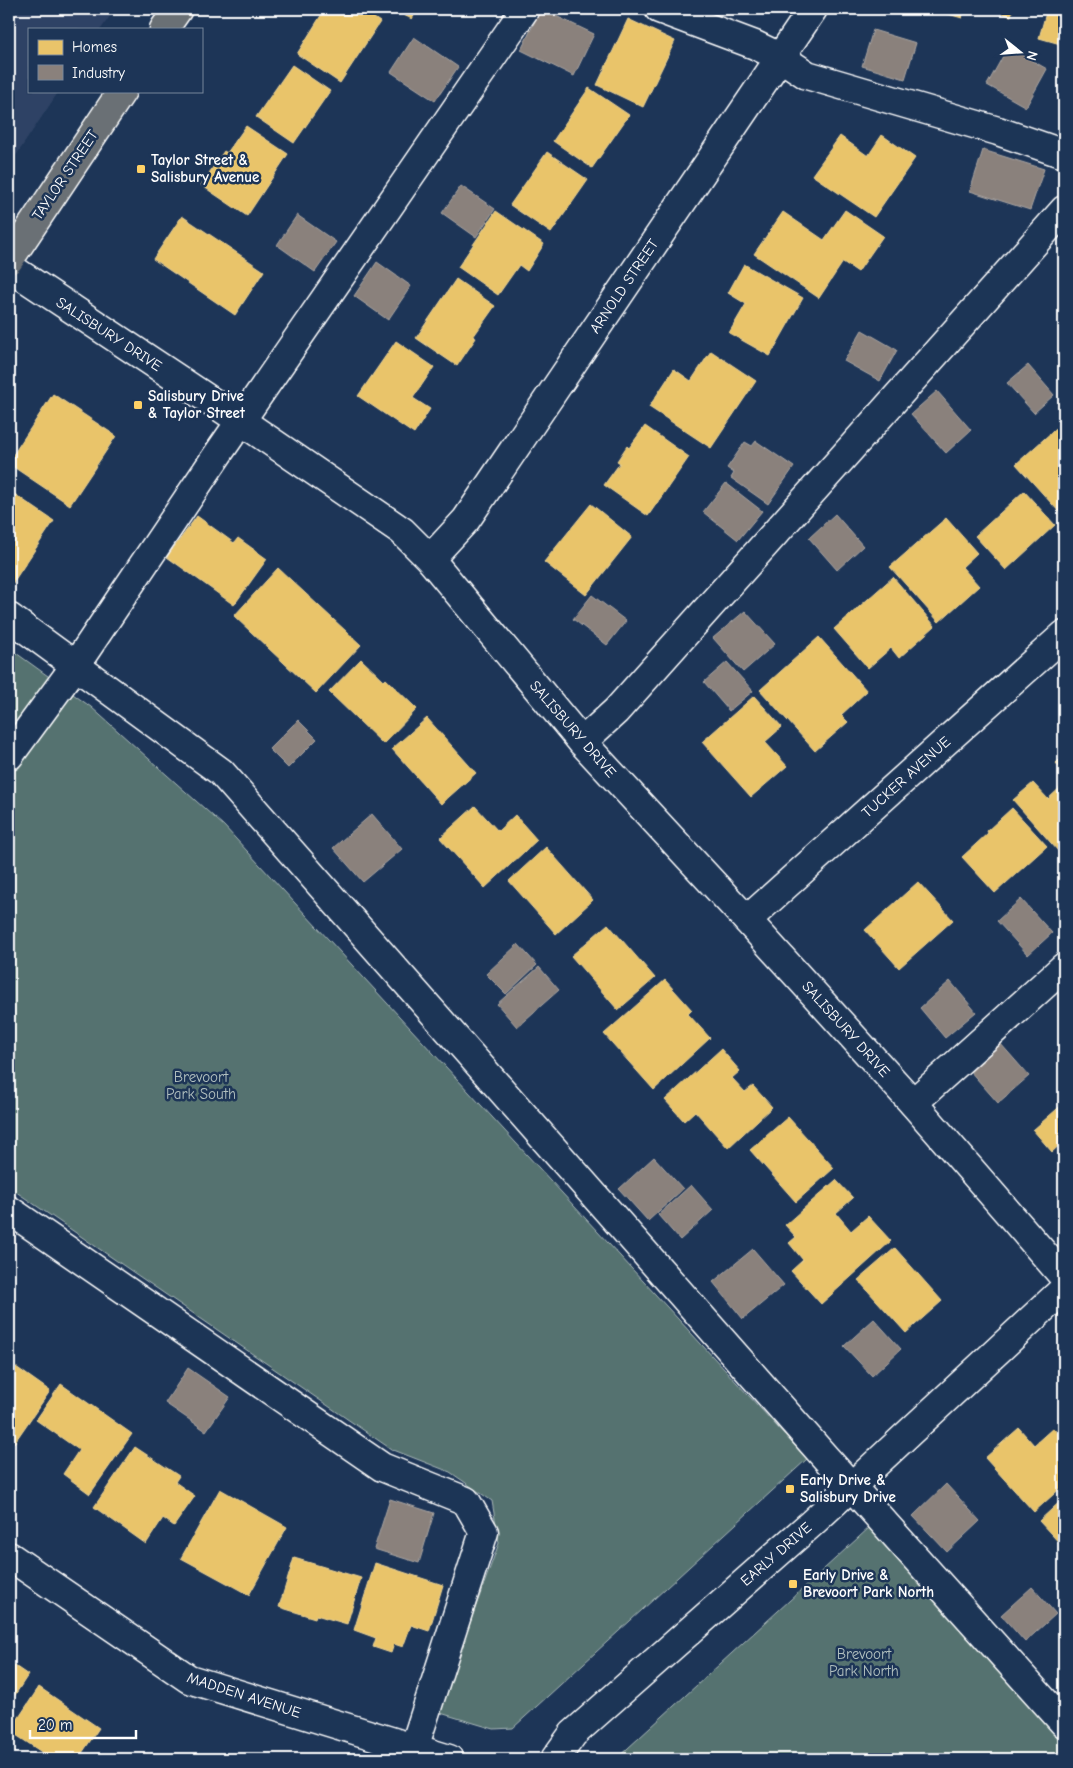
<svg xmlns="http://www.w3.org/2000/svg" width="1073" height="1768" viewBox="0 0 1073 1768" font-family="'Comic Neue',sans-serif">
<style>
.built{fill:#2f4265}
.green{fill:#547270;stroke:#aab8b8}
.homes{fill:#e9c46a;stroke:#f0d697}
.industry{fill:#8a817c;stroke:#ada7a3}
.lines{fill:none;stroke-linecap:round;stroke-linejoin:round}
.minor-casing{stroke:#fff;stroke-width:31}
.major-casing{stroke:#fff;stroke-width:31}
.minor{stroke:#1d3557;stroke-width:28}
.major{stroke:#6a7074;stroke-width:28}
.poi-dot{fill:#ffd166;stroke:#1d3557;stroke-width:2}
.labels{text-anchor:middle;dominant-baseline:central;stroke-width:5;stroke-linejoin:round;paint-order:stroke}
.poi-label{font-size:15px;font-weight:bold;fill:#fff;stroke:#1d3557;text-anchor:start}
.street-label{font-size:15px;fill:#fff;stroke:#1d3557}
.park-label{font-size:15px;fill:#b2c0bf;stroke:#1d3557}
</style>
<rect width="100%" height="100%" fill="#1d3557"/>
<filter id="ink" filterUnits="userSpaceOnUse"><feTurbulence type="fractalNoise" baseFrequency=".02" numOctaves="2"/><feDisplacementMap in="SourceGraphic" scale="10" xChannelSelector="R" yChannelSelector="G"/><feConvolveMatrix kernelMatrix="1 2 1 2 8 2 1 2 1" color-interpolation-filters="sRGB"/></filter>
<g filter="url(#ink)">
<path class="built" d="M9,9H115L101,29H29V91H59L9,166Z"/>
<g class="green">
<path d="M9,648L91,707L224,826L807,1459L513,1728L494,1729L437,1712L499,1543L492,1501L450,1472L391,1449L9,1187Z"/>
<path d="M870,1527L1064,1745V1759H616Z"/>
</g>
<g class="homes">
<path d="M325,9H361L380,22L340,83L297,54Z"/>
<path d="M391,9H418L412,19Z"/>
<path d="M931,9H965L962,18Z"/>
<path d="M987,9H1013L1011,16Z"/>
<path d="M1047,9L1064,12V45L1039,38Z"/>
<path d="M628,19L675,41L643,107L597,85Z"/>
<path d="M292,65L330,91L294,143L256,117Z"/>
<path d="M589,88L629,115L592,168L553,141Z"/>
<path d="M246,126L288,154L247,216L201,185L224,151L227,153Z"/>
<path d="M882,135L915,158L874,217L812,175L840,136L868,156Z"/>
<path d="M547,152L588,180L551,233L510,205Z"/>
<path d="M845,210L883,236L858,272L843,262L819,298L754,254L783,212L824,240Z"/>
<path d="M496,211L544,244L527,271L519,265L498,295L458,267Z"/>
<path d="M182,216L264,271L235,315L153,259Z"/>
<path d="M744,264L803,298L770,356L729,333L746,304L728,293Z"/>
<path d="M456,279L495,306L473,337L476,338L457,366L416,338Z"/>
<path d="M396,341L434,367L413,398L430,409L414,434L358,396Z"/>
<path d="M711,351L756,381L711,448L649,407L674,369L691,381Z"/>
<path d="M53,394L116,436L70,505L9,464V461Z"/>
<path d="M1062,423L1064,425V510L1061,514L1016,464Z"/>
<path d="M645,426L689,457L648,516L604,485L620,463L617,461L627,446L629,448Z"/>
<path d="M10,491L54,521L10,587L9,586Z"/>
<path d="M1024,491L1055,525L1006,570L975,536Z"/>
<path d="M591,504L632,537L586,595L544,562Z"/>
<path d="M197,516L234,543L238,538L267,559L234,605L167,557Z"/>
<path d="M946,518L977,553L962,567L979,586L939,622L890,567Z"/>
<path d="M278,568L361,645L316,693L234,616Z"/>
<path d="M893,577L935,626L899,658L891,648L868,668L834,629Z"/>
<path d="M819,637L867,691L841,715L848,722L815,751L760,690Z"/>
<path d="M361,659L384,681L386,679L417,709L383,744L329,692Z"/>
<path d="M754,696L782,727L765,742L787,766L751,797L702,742Z"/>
<path d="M427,718L476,773L441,804L392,749Z"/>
<path d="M1064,755V773L1056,763Z"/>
<path d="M1033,783L1048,799L1064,784V847L1059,852L1013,800Z"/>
<path d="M475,806L498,831L515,815L537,840L485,888L440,838Z"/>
<path d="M1012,808L1047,846L995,893L962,857L988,833L987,831Z"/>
<path d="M546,847L593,900L556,934L509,881Z"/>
<path d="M918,882L953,920L899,968L865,930Z"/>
<path d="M608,924L655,978L618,1010L571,956Z"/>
<path d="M665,980L692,1010L688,1014L710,1038L654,1090L604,1034Z"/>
<path d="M721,1049L740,1071L732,1078L745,1092L753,1086L772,1107L728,1148L695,1111L684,1121L665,1100Z"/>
<path d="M1064,1103V1141L1052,1152L1033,1130Z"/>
<path d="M788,1117L834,1168L796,1202L750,1150Z"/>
<path d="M836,1180L853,1198L836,1213L851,1231L868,1216L891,1241L821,1304L791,1271L803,1260L789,1243L796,1237L785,1225Z"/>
<path d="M895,1248L942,1301L906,1333L858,1280Z"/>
<path d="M9,1362L50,1391L14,1443L9,1439Z"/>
<path d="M61,1384L132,1434L90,1494L63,1474L79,1450L36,1420Z"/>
<path d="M1019,1428L1034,1445L1053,1428L1064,1440V1485L1034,1512L985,1458Z"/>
<path d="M135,1447L179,1476L175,1482L195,1496L174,1526L163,1518L146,1544L94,1507Z"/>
<path d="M220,1489L287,1527L249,1595L181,1558Z"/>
<path d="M1064,1498V1548L1039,1521Z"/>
<path d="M294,1558L361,1578L347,1624L316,1615L315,1618L279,1607Z"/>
<path d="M375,1563L443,1585L429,1631L411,1625L403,1647L394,1644L391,1653L373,1647L376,1638L354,1630Z"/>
<path d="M9,1662L28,1675L9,1704Z"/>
<path d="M39,1687L99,1728L78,1759H52L10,1731Z"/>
</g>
<g class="industry">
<path d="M541,9L594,34L574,76L521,50Z"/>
<path d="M873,30L916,43L905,79L862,66Z"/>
<path d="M414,37L458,67L435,101L391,72Z"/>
<path d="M1008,47L1047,69L1026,107L987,85Z"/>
<path d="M983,150L1044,169L1030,210L970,191Z"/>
<path d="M461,186L495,209L476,237L442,213Z"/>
<path d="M297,215L336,242L315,272L277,245Z"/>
<path d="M377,262L411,286L388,320L354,296Z"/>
<path d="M862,330L897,350L880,381L844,361Z"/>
<path d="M1028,365L1054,395L1034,413L1007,383Z"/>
<path d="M937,391L971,430L946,453L911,414Z"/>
<path d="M756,441L794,467L768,504L731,478L734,473L727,468L745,442L752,446Z"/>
<path d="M726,483L762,511L738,540L703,512Z"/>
<path d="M835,514L863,546L837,570L809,538Z"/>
<path d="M592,595L626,621L607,645L573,619Z"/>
<path d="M745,611L775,644L743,672L713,638Z"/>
<path d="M727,662L753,691L729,711L704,682Z"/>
<path d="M298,720L317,739L288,768L269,749Z"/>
<path d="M372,814L402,849L363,882L333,848Z"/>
<path d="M1021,899L1052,933L1028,955L997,921Z"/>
<path d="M518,944L537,965L506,994L486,974Z"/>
<path d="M539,967L559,990L517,1027L497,1004Z"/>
<path d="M950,981L976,1012L945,1038L920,1008Z"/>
<path d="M1000,1043L1029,1076L998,1103L969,1070Z"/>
<path d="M654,1157L683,1189L648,1221L619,1189Z"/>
<path d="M691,1185L713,1210L680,1240L658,1215Z"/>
<path d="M753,1249L784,1285L743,1319L713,1282Z"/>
<path d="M874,1319L901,1349L872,1376L844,1346Z"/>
<path d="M188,1368L230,1397L206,1431L165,1403Z"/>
<path d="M946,1484L980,1521L947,1552L913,1516Z"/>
<path d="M390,1499L434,1513L419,1563L374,1549Z"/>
<path d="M1032,1587L1056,1614L1025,1642L1001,1615Z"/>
</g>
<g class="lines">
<defs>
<g id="minor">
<path d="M659,9L755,45L780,57L807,75L998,131L1064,154"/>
<path d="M9,267L241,421L402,531L430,559L582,742L747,920L913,1103L1064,1277"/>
<path d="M430,559L466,520L813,9"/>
<path d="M9,617L221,772L824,1456L1064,1723"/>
<path d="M582,742L616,711L1064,210"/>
<path d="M9,756L75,666L220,451L525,9"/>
<path d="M747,920L1064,635"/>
<path d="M913,1103L1064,967"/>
<path d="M9,1210L382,1467L466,1501L484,1532L414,1748"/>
<path d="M9,1556L189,1679L449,1759"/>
<path d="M555,1759L573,1734L812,1523L1064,1289"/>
</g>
<g id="major">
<path d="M164,29L178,9"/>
<path d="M9,260L122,91"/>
</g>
</defs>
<use href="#minor" class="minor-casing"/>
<use href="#major" class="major-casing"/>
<use href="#minor" class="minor"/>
<use href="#major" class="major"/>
</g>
</g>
<g class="poi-dot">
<rect x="136" y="164" width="10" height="10" rx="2.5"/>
<rect x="133" y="400" width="10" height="10" rx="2.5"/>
<rect x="785" y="1484" width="10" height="10" rx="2.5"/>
<rect x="788" y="1579" width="10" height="10" rx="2.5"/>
</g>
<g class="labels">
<g class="poi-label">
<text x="151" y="160">Taylor Street &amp;<tspan x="151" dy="17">Salisbury Avenue</tspan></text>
<text x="148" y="396">Salisbury Drive<tspan x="148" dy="17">&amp; Taylor Street</tspan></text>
<text x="800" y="1480">Early Drive &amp;<tspan x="800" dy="17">Salisbury Drive</tspan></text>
<text x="803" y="1575">Early Drive &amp;<tspan x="803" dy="17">Brevoort Park North</tspan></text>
</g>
<g class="street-label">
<text transform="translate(65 175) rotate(-56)">TAYLOR STREET</text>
<text transform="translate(624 286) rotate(-56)">ARNOLD STREET</text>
<text transform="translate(109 334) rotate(33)">SALISBURY DRIVE</text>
<text transform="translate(573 729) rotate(49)">SALISBURY DRIVE</text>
<text transform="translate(906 777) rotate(-42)">TUCKER AVENUE</text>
<text transform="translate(846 1029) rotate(48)">SALISBURY DRIVE</text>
<text transform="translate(776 1554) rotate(-41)">EARLY DRIVE</text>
<text transform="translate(244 1695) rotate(18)">MADDEN AVENUE</text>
</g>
<g class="park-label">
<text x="201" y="1077">Brevoort<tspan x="201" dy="17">Park South</tspan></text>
<text x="864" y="1654">Brevoort<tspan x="864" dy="17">Park North</tspan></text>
</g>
</g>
<rect width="1073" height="1768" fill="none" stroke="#1d3557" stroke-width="30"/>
<rect x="15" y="15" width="1043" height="1738" fill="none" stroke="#fff" stroke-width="2" filter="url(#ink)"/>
<rect x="28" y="28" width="175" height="65" fill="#1d3557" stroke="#77869a"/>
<rect x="38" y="40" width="25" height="15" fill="#e9c46a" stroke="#77869a"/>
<text x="72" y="52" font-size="15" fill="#ffffff">Homes</text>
<rect x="38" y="65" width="25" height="15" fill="#8a817c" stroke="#77869a"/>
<text x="72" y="78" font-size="15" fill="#ffffff">Industry</text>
<g transform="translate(1020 52) rotate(107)" stroke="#1d3557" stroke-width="4" paint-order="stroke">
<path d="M0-4L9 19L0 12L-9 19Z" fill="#ffffff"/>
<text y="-8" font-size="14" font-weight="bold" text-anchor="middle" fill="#ffffff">N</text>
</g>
<path d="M30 1730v8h106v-8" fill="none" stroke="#ffffff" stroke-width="2.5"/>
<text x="38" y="1730" font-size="15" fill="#ffffff" stroke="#1d3557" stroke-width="4" paint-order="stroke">20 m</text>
</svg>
